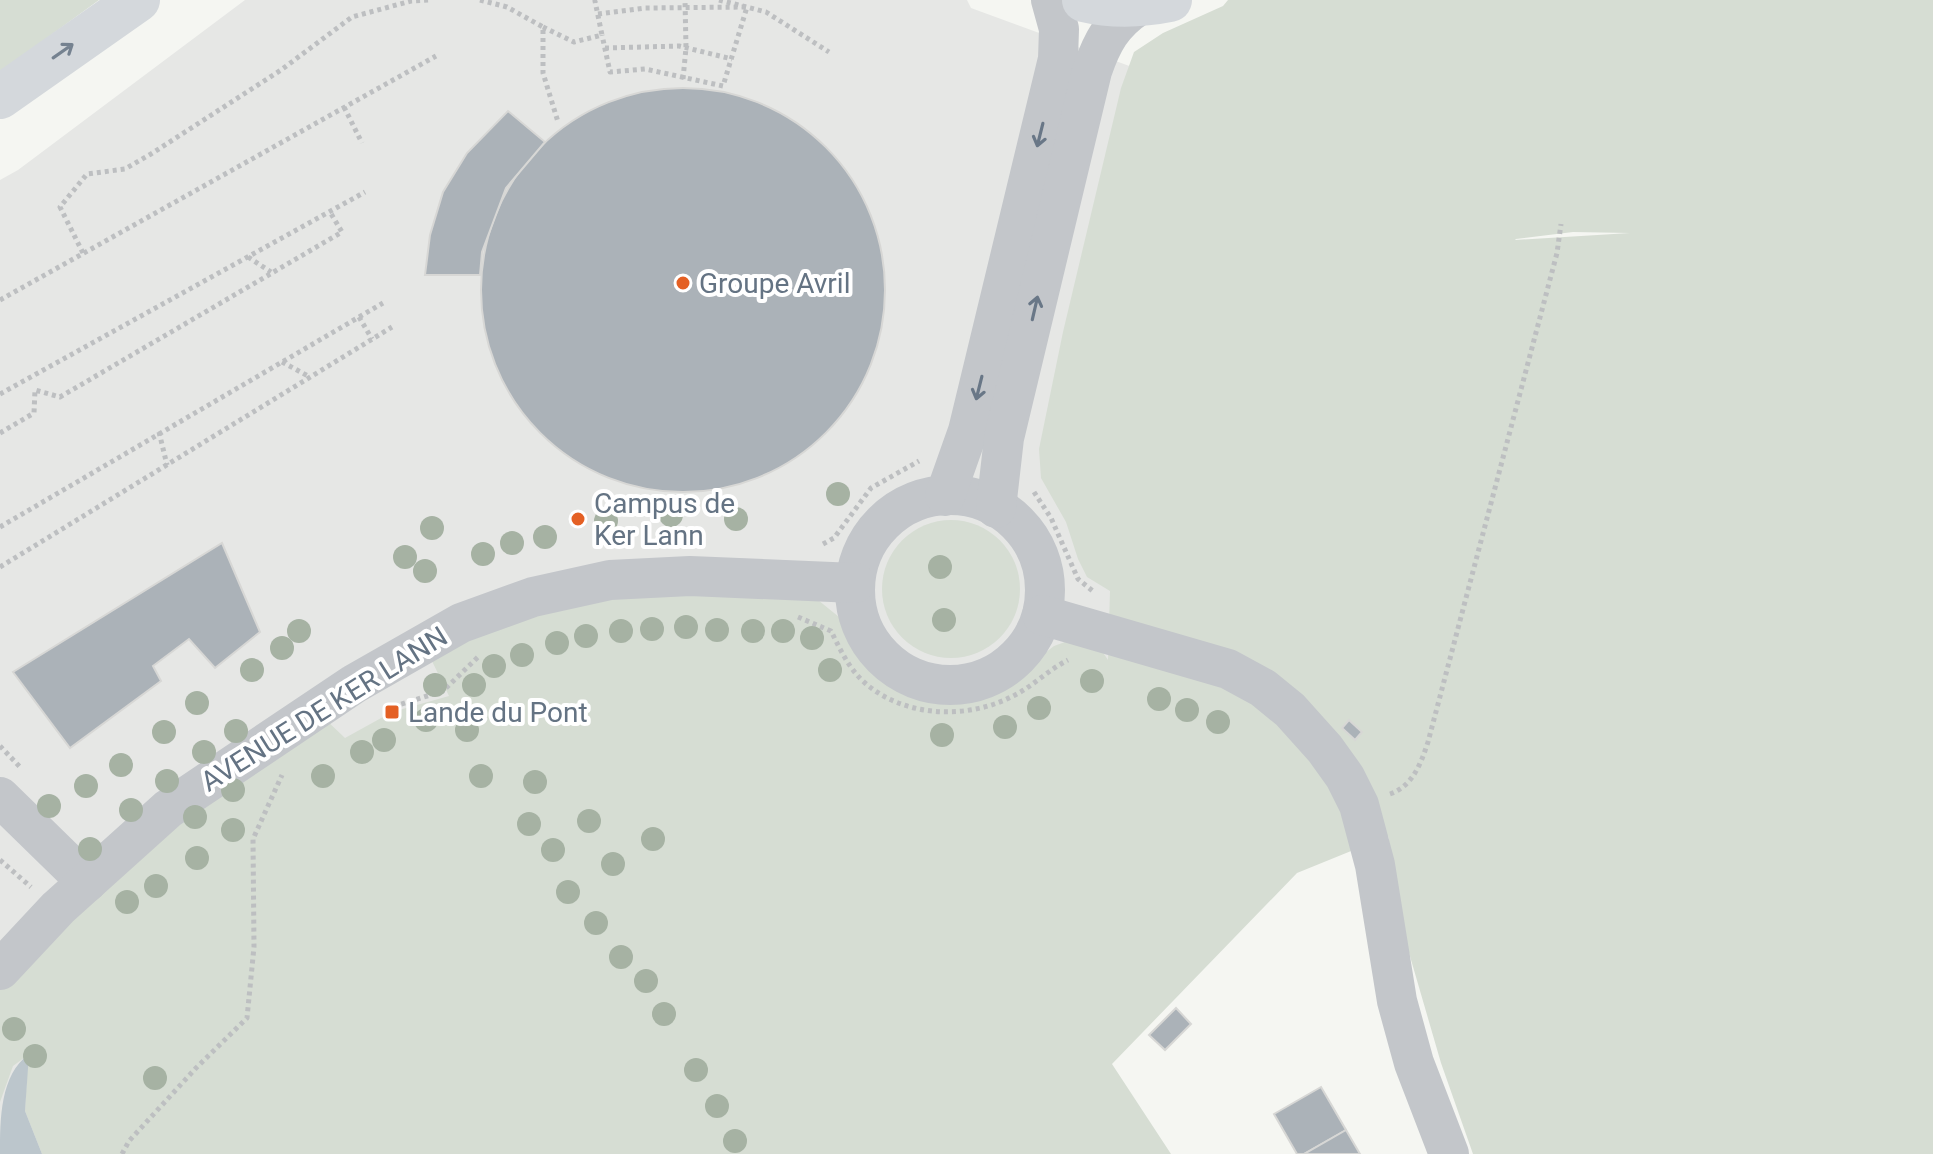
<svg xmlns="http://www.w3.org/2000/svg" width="1933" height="1154" viewBox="0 0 1933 1154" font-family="Roboto,sans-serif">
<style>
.built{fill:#e6e7e5}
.green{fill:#d6ddd3;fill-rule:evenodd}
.water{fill:#bcc6cc}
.building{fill:#abb2b8;stroke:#d7d7d5;stroke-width:2}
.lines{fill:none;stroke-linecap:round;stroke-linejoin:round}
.path{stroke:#bdbfc1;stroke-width:5;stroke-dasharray:4 4;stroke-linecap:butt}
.minor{stroke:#c3c6ca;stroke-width:40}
.major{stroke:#d4d8dc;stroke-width:44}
.highway{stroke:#d4d8dc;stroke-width:44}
.tree{fill:#a6b2a3}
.oneway{stroke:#758290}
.oneway2{stroke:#697787}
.poi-dot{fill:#e46024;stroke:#fff;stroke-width:3}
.labels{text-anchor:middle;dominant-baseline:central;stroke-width:8;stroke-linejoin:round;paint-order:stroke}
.poi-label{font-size:28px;fill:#647383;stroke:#fff;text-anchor:start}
.street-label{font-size:28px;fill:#647383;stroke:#fff}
</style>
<rect width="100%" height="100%" fill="#f5f6f2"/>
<path class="built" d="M245,0H967L971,8L1173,82L1224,589L978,1154H0V180L18,170Z"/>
<g class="green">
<path d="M0,0H99L0,72Z"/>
<path d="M1228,0H1933V1154H1473L1441,1063L1407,946L1388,836L1297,873L1112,1064L1171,1154H42L25,1111L28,1055L13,1066L0,1102V987L154,838L324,718L345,738L392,712L449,696L430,657L478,633L564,604L637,592L818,600L839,617L858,647L889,677L913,689L952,695L974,692L1010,680L1054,646L1073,639L1100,648L1108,660L1110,591L1087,577L1078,559L1066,522L1041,478L1039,449L1063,332L1121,88L1134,52L1163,33L1223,6ZM1573,232L1630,233L1515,240L1516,239Z"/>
<circle cx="951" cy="589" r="69"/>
</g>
<path class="water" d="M29,1054L25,1111L42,1154H0C0,1119 0,1075 29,1054Z"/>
<g class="building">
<circle cx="683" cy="290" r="202"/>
<path d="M508,111L545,142L506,188L482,252L480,275H425L430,235L443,192L467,153Z"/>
<path d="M222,543L260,632L215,668L189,639L153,666L161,681L70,748L13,672Z"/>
<path d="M1349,720L1362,732L1355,740L1342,728Z"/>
<path d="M1176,1008L1191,1024L1165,1050L1149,1035Z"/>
<path d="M1321,1087L1346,1130L1304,1154H1297L1274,1114Z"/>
<path d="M1346,1130L1360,1154H1304Z"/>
</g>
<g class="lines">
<g class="path">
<path d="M480,0L507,7L543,27V73L558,122"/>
<path d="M719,0L766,12L829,52"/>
<path d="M598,14L645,8L747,7L723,86L645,69L610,72L602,35"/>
<path d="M543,27L574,42L602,35L595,1L598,0"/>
<path d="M605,48L679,46L732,59"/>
<path d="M683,79L686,48L685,0"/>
<path d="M344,107L362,143"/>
<path d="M83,253L60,207L87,174L125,169L151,154L281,70L352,17L411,1L430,0"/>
<path d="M248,257L271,272"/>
<path d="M0,300L436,56"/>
<path d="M359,317L372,339"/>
<path d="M282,362L310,377"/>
<path d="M0,394L365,192"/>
<path d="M159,432L167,465"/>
<path d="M0,433L34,413L35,390L60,397L342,232L330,212"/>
<path d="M1034,492L1051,518L1078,579L1094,592"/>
<path d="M0,527L383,303"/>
<path d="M823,544L834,538L871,488L919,461"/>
<path d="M0,567L392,327"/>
<path d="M798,617L831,631C840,649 849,669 865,683C904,717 965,720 1011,697C1031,688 1048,670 1068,660"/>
<path d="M386,709L443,691L479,656"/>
<path d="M0,746L20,767"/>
<path d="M1390,794C1413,786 1421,763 1428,742L1557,253L1561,224"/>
<path d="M0,860L31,887"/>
<path d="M122,1154L129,1141L196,1068L247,1018L254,947L253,839L282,775"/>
</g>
<g class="minor">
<circle cx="950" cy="590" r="95"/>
<path d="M945,496L968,431L1058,59L1059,29L1051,0"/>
<path d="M996,508L1004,438L1092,71C1102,42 1112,23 1138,6"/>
<path d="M1042,615L1228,669L1263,688L1290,710L1325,749L1345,777L1359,805L1375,865L1397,1001L1414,1063L1449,1154"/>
<path d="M0,797L87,882"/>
<path d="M0,970L58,908L168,809L354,684L461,623L533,597L610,580L690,576L855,583"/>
</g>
<path class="major" d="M1084,0C1113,7 1140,6 1170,0"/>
<path class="highway" d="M0,97L138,0"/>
</g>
<g class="tree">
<circle cx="838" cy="494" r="12"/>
<circle cx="671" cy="515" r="12"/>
<circle cx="736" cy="519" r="12"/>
<circle cx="606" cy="521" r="12"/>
<circle cx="432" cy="528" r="12"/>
<circle cx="545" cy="537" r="12"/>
<circle cx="512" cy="543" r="12"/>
<circle cx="483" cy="554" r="12"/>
<circle cx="405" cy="557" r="12"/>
<circle cx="940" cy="567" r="12"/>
<circle cx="425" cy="571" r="12"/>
<circle cx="944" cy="620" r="12"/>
<circle cx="686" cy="627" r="12"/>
<circle cx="652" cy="629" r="12"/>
<circle cx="717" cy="630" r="12"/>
<circle cx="299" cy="631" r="12"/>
<circle cx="621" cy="631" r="12"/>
<circle cx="753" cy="631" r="12"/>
<circle cx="783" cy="631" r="12"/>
<circle cx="586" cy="636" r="12"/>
<circle cx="812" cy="638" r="12"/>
<circle cx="557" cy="643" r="12"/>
<circle cx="282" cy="648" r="12"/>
<circle cx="522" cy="655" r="12"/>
<circle cx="494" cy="666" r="12"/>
<circle cx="252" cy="670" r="12"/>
<circle cx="830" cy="670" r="12"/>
<circle cx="1092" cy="681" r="12"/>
<circle cx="435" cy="685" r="12"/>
<circle cx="474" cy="685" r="12"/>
<circle cx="1159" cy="699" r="12"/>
<circle cx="197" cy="703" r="12"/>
<circle cx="1039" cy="708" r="12"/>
<circle cx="1187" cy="710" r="12"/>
<circle cx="426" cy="720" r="12"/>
<circle cx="1218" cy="722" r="12"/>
<circle cx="1005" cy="727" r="12"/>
<circle cx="467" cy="730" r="12"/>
<circle cx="236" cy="731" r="12"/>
<circle cx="164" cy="732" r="12"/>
<circle cx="942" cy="735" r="12"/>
<circle cx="384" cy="740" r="12"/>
<circle cx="204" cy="752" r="12"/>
<circle cx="362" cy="752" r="12"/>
<circle cx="121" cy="765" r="12"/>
<circle cx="323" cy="776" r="12"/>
<circle cx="481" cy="776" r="12"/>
<circle cx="167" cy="781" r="12"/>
<circle cx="535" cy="782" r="12"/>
<circle cx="86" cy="786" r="12"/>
<circle cx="233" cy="790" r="12"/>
<circle cx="49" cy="806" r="12"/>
<circle cx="131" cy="810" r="12"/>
<circle cx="195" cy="817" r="12"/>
<circle cx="589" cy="821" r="12"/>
<circle cx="529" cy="824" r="12"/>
<circle cx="233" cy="830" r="12"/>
<circle cx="653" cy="839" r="12"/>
<circle cx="90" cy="849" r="12"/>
<circle cx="553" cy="850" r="12"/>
<circle cx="197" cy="858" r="12"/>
<circle cx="613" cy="864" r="12"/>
<circle cx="156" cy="886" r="12"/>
<circle cx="568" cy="892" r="12"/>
<circle cx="127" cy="902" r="12"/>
<circle cx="596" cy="923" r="12"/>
<circle cx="621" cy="957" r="12"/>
<circle cx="646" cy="981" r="12"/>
<circle cx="664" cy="1014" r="12"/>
<circle cx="14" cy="1029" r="12"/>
<circle cx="35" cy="1056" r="12"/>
<circle cx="696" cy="1070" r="12"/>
<circle cx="155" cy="1078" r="12"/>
<circle cx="717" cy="1106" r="12"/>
<circle cx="735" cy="1141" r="12"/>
</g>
<defs><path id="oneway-shaft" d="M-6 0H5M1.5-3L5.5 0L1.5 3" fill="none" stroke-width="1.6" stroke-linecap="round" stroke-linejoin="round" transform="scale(2)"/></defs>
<use class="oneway" href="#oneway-shaft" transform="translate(63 51) rotate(-35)"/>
<g class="oneway2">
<use href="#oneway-shaft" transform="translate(1040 135) rotate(104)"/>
<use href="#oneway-shaft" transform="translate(1035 308) rotate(-77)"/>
<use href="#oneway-shaft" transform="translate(979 388) rotate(104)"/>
</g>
<g class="poi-dot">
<circle cx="683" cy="283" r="8"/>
<circle cx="578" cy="519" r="8"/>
<rect x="384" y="704" width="16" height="16" rx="4"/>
</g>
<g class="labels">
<g class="poi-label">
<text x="699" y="283">Groupe Avril</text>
<text x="594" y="503">Campus de<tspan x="594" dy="32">Ker Lann</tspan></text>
<text x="408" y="712">Lande du Pont</text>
</g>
<g class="street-label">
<text transform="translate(324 709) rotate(-32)">AVENUE DE KER LANN</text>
</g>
</g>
</svg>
